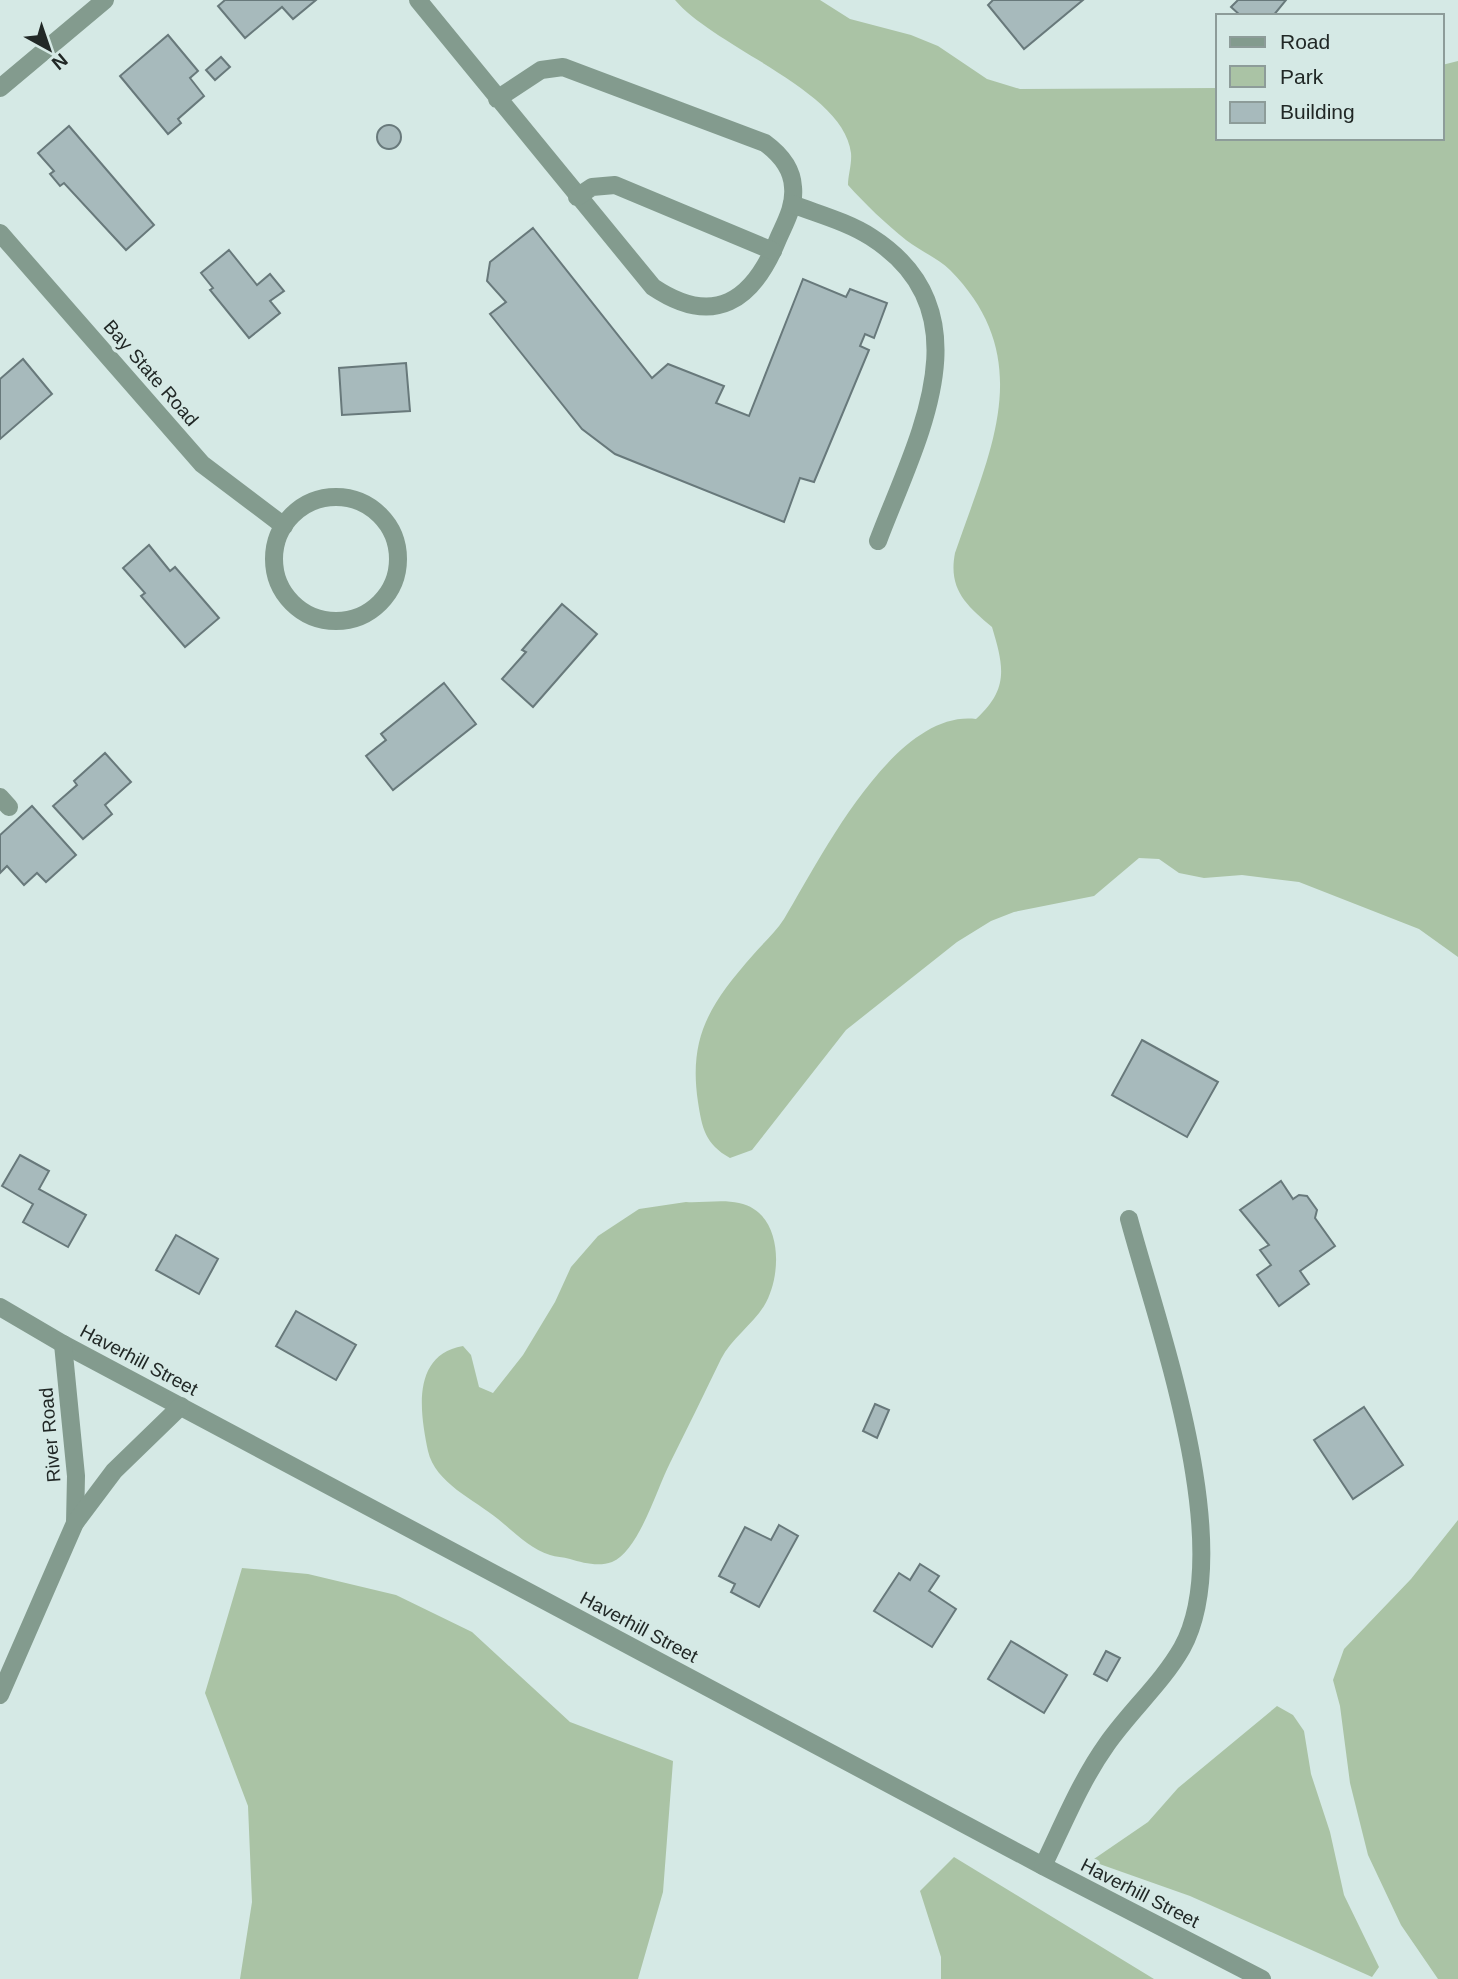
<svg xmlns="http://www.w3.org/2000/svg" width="1458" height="1979" viewBox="0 0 1458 1979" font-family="Helvetica,sans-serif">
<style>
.green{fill:#aac3a5}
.building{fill:#a7babc;stroke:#68797b;stroke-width:2}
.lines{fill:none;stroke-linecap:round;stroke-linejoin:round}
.minor{stroke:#839b8e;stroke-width:18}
.labels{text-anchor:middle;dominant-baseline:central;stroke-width:7;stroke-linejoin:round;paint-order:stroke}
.street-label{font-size:19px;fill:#212826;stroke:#d5e9e5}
</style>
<rect width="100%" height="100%" fill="#d5e9e5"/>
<g class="green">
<path d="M675,0H820L850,19L911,35L938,46L987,79L1020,89L1218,88V138H1442V65L1458,61V957L1419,929L1299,882L1242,875L1204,878L1179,873L1159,859L1139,858L1094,896L1014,912L991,921L957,942L846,1030L752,1150L730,1158C705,1144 702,1128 698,1102C688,1036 711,1003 753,955C763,943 776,932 784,919C820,859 894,709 976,719C1009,689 1004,667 992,627C966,605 948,589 955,553C989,453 1039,360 950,270C938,258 920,251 906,240C886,224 865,204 848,185C848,175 852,164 851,153C844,90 717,49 675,0Z"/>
<path d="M686,1202C703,1203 723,1199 739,1203C783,1212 783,1275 764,1306C752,1325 731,1339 721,1359C704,1394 687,1429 670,1463C657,1488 639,1551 612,1562C599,1567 583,1563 570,1559C563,1557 556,1557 550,1555C529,1548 514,1532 498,1519C475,1500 435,1483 428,1451C420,1413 411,1355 463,1346L471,1355L479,1387L493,1393L523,1355L555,1302L571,1267L598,1236L639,1209Z"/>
<path d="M1458,1520V1979H1438L1401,1925L1368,1855L1350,1783L1340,1706L1333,1680L1344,1649L1411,1579Z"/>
<path d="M242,1568L308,1574L396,1595L472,1632L570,1722L673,1761L663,1892L638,1979H240L252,1902L248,1806L205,1693Z"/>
<path d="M1277,1706L1293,1715L1304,1731L1311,1774L1330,1832L1344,1895L1379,1967L1372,1977L1190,1896L1091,1861L1148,1822L1178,1788Z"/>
<path d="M954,1857L1154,1979H941V1957L920,1891Z"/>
</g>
<g class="building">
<path d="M225,0H316L293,19L282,7L245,38L218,6Z"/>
<path d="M993,0H1083L1024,49L988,5Z"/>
<path d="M1238,0H1286L1273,16H1241L1231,7Z"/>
<path d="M168,35L198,71L190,78L204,96L178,119L181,123L168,134L120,76Z"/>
<path d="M221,57L230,67L215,80L206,70Z"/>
<circle cx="389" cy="137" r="12"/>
<path d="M69,126L154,225L126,250L64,183L60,186L50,174L54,171L38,153Z"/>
<path d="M533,228L652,378L668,364L724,386L716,403L749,416L803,279L846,297L850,289L887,303L874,338L865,334L860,346L869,350L814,482L800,478L784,522L615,454L582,429L490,314L506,302L487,281L490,262Z"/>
<path d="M229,250L257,285L270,274L284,291L270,301L280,313L249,338L210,290L213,288L201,273Z"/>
<path d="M23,359L52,394L0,439V379Z"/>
<path d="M406,363L410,411L342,415L339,368Z"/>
<path d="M149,545L170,571L175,567L219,618L185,647L141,596L145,593L123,568Z"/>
<path d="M562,604L597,634L533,707L502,679L526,652L522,650Z"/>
<path d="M444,683L476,724L393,790L366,756L386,740L381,734Z"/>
<path d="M105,753L131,782L105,805L112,814L83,839L53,806L77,785L74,781Z"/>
<path d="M32,806L76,855L46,882L37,873L24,885L7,866L0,873V835Z"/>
<path d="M1142,1040L1218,1082L1187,1137L1112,1095Z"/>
<path d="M20,1155L49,1171L39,1189L86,1215L68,1247L23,1222L33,1204L2,1186Z"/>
<path d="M1281,1181L1293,1199L1299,1195L1307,1196L1317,1210L1315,1218L1335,1246L1300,1271L1309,1284L1279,1306L1257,1275L1271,1265L1260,1250L1269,1245L1240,1210Z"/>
<path d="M176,1235L218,1259L199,1294L156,1270Z"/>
<path d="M296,1311L356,1345L336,1380L276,1346Z"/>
<path d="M875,1404L889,1410L877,1438L863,1431Z"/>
<path d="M1364,1407L1403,1465L1353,1499L1314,1440Z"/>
<path d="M779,1525L798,1536L759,1607L731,1592L735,1584L719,1576L745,1527L771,1540Z"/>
<path d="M920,1564L939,1576L929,1591L956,1609L932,1647L874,1611L899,1573L910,1580Z"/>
<path d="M1011,1641L1067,1675L1044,1713L988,1679Z"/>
<path d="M1106,1651L1120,1658L1107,1681L1094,1674Z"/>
</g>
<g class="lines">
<g class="minor">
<path d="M418,0L653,287C714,328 753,301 778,239C785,223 795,206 793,187C792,168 780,154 765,143L563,67L541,70L497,99"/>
<path d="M0,88L105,0"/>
<path d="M577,197L592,187L615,185L773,251"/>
<path d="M792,204C818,214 848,222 871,237C990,313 915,442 878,541"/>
<path d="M0,233L202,464L284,526"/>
<circle cx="336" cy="559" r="62"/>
<path d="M0,797L9,807"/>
<path d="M0,1307L63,1344L1043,1866L1262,1979"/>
<path d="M63,1344L76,1476L75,1523"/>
<path d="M0,1695L75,1523L114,1471L181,1406"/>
<path d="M1043,1866C1063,1825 1080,1782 1107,1744C1130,1711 1162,1683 1182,1648C1238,1546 1158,1327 1129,1219"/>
</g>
</g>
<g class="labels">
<g class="street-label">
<text transform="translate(151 373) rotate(49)">Bay State Road</text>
<text transform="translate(139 1360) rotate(28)">Haverhill Street</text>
<text transform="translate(50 1435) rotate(-95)">River Road</text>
<text transform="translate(639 1627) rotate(28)">Haverhill Street</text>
<text transform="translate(1140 1893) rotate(27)">Haverhill Street</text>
</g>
</g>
<rect x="1216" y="14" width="228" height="126" fill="#d5e9e5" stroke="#8d9c99" stroke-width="2"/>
<rect x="1230" y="37" width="35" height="10" fill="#839b8e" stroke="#8d9c99" stroke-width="2"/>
<text x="1280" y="49" font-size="21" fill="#212826">Road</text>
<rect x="1230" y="66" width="35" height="21" fill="#aac3a5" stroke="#8d9c99" stroke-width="2"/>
<text x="1280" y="84" font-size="21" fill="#212826">Park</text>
<rect x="1230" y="102" width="35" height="21" fill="#a7babc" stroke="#8d9c99" stroke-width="2"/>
<text x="1280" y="119" font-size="21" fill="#212826">Building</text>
<g transform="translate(49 49) rotate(140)" stroke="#d5e9e5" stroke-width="5" paint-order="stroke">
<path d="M0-5L12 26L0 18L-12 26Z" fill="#212826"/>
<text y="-10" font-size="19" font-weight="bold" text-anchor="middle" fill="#212826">N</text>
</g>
</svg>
